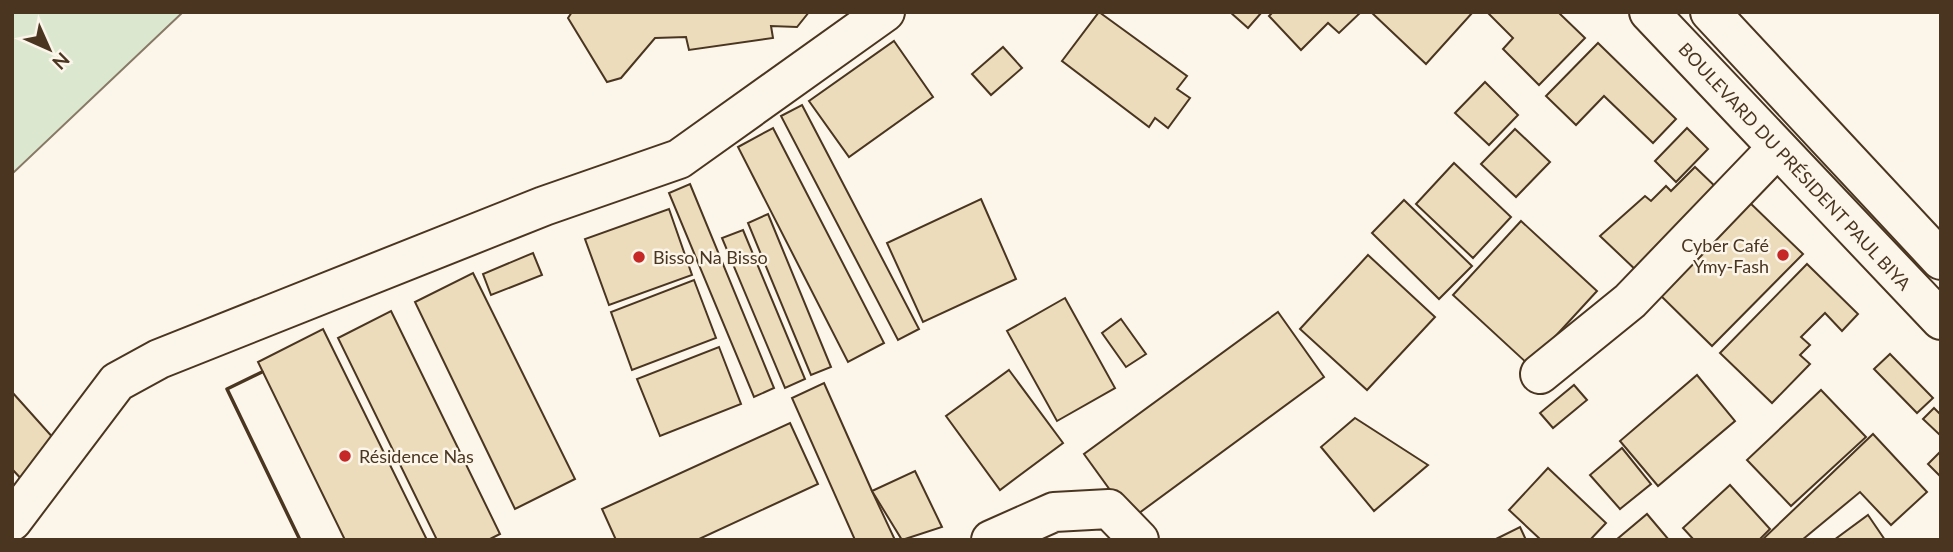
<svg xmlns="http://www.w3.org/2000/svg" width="1953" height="552" viewBox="0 0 1953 552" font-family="Lato,sans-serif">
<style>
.green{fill:#dce7d0;stroke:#887966;stroke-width:2}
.building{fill:#ecdcbc;stroke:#4a3520;stroke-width:2}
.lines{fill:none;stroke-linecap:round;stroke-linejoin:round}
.minor-casing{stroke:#4a3520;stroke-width:42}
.secondary-casing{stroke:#4a3520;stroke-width:42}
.minor{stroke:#fbf6e9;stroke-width:38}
.secondary{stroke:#fbf6e9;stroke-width:38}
.wall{stroke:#4a3520;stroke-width:3.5}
.poi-dot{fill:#c62828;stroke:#fbf6e9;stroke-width:2.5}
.labels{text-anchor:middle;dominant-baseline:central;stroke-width:5;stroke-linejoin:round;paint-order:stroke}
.street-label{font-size:18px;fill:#4a3520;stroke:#fbf6e9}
.poi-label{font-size:18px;fill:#4a3520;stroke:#fbf6e9;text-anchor:start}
</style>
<rect width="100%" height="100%" fill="#fbf6e9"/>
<path class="green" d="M12,12H183L12,174Z"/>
<g class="building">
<path d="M572,12H809L797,27L771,26L773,38L689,50L686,37L655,38L621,78L607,82L568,18Z"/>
<path d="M1099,12L1187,76L1177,89L1190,98L1168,128L1155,118L1149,127L1062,61Z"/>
<path d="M1230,12H1262L1248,28Z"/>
<path d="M1273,12H1361L1339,33L1328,23L1301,50L1269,16Z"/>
<path d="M1371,12H1473L1426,64Z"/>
<path d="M1487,12H1558L1585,38L1539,85L1503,49L1513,38Z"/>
<path d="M894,41L933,97L849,157L809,101Z"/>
<path d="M1598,43L1676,119L1653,143L1604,96L1576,125L1546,96Z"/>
<path d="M1003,47L1022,68L991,95L972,74Z"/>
<path d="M1485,82L1518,115L1489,145L1455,113Z"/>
<path d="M802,105L919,329L898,340L781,116Z"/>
<path d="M773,128L884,343L848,362L738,147Z"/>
<path d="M1687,128L1708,149L1676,182L1655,161Z"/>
<path d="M1515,129L1550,162L1516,197L1481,164Z"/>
<path d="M1454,163L1511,217L1473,258L1416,204Z"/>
<path d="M1695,167L1720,191L1639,273L1600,236L1645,196L1651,201L1666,186L1671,191Z"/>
<path d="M690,184L774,388L754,397L669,193Z"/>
<path d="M981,199L1016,279L923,322L887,243Z"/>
<path d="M1746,199L1803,254L1712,346L1656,291Z"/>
<path d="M1404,200L1472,266L1439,299L1372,233Z"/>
<path d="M669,209L692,275L609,305L585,239Z"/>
<path d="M768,214L831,367L811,375L748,223Z"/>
<path d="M1521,221L1597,291L1529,365L1453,295Z"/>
<path d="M743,230L805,379L785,388L722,238Z"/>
<path d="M533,253L542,275L491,295L483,274Z"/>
<path d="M1368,255L1435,317L1367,390L1300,329Z"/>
<path d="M1807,264L1858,314L1842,331L1825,313L1801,337L1810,345L1800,355L1810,364L1772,403L1720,353Z"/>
<path d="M473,273L575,479L515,509L415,302Z"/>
<path d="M694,280L716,338L632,370L611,312Z"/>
<path d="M1065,298L1115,388L1057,421L1007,331Z"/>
<path d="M391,311L500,534L488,540H437L338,338Z"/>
<path d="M1278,312L1324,377L1131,519L1084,454Z"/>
<path d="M1121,319L1146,354L1126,367L1102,333Z"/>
<path d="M323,329L427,540H345L258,362Z"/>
<path d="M719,347L741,404L660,436L637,379Z"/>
<path d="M1890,354L1933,398L1917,413L1874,369Z"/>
<path d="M1009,370L1063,443L1000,490L946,416Z"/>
<path d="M1697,375L1735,421L1658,486L1620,441Z"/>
<path d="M824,383L872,491L895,540H855L792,398Z"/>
<path d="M1574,385L1587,400L1553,428L1540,413Z"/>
<path d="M1821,390L1866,437L1791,506L1747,460Z"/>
<path d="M12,392L64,450L26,484L12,469Z"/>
<path d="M1934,408L1941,415V436L1923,419Z"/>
<path d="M1355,418L1428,465L1374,511L1321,447Z"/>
<path d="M790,423L818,484L697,540H616L602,509Z"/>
<path d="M1873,434L1927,492L1891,525L1860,492L1802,540H1762Z"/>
<path d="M1622,448L1651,484L1620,509L1590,475Z"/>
<path d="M1941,451V477L1928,464Z"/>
<path d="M1548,468L1606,523L1590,540H1541L1509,510Z"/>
<path d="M915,471L942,527L902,540L872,491Z"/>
<path d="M1730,485L1770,529L1759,540H1694L1683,528Z"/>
<path d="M1647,514L1669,540H1616Z"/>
<path d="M1868,515L1885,540H1834Z"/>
<path d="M1520,527L1526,540H1494Z"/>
</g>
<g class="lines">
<defs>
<g id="minor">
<path d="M1540,374L1630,301L1777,148"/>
<path d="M12,521L117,382L159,359L544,206L679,159L885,12"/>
<path d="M991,540L1054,512L1109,509L1139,540"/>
</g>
<g id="secondary">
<path d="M1649,12L1941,320"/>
<path d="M1710,12L1941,260"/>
</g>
</defs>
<use href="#minor" class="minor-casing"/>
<use href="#secondary" class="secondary-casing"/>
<use href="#minor" class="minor"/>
<use href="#secondary" class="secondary"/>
<path class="wall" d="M262,372L227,389L300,540"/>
</g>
<g class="poi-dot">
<circle cx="1783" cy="255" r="7"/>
<circle cx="639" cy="257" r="7"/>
<circle cx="345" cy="456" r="7"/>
</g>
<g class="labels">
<g class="street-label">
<text transform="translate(1795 166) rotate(47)">BOULEVARD DU PRÉSIDENT PAUL BIYA</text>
</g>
<g class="poi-label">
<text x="1769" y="245" text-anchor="end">Cyber Café<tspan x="1769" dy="21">Ymy-Fash</tspan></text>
<text x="653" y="257">Bisso Na Bisso</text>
<text x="359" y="456">Résidence Nas</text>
</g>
</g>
<rect width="1953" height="552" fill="none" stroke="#4a3520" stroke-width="28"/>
<g transform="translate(49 49) rotate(135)" stroke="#fbf6e9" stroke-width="5" paint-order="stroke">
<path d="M0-5L12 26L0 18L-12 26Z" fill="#4a3520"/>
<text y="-10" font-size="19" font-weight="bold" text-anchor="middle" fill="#4a3520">N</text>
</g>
</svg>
